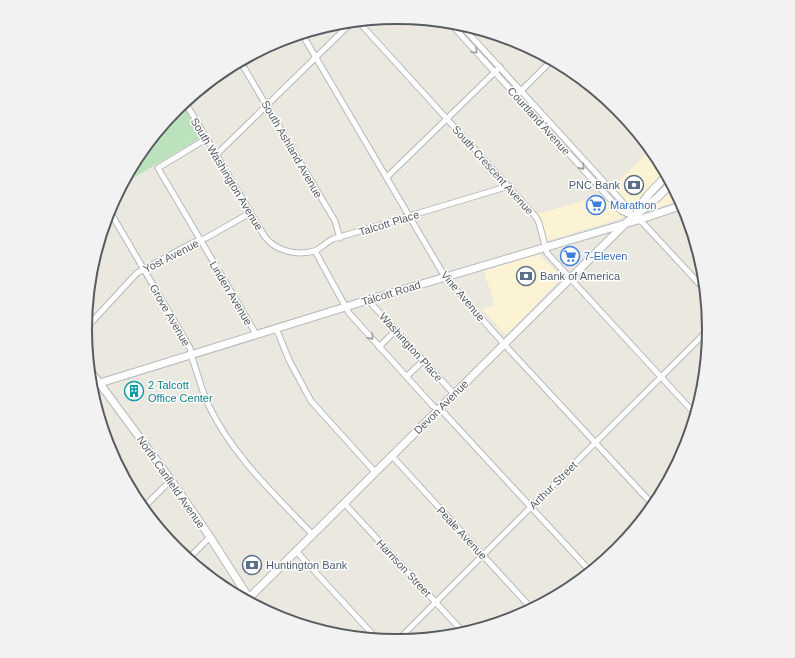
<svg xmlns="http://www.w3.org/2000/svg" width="795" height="658" viewBox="0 0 795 658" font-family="Helvetica,sans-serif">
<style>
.commercial{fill:#fcf3d4}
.green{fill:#bce2bd}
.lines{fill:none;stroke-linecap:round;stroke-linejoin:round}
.street-casing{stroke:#b5b7bc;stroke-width:7}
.secondary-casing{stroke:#b5b9be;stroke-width:9}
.street{stroke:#fff;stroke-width:5}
.secondary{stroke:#fff;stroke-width:7}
.oneway{stroke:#9b9da0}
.labels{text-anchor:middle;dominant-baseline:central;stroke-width:3;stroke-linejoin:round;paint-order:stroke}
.street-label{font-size:11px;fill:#585c60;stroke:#fff}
.service-label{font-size:11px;fill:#4e5e75;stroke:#fff;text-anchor:start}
.shop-label{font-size:11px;fill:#366cbe;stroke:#fff;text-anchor:start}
.culture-label{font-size:11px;fill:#0d838f;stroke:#fff;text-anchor:start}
.rim{fill:none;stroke:#585c60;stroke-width:2}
</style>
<rect width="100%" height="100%" fill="#ebe9df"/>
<g class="commercial">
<path d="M651,149L657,156L666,173L622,218L546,241L535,215L606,194Z"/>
<path d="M673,185L681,200L656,208L653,205Z"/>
<path d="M539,254L562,278L506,335L482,309L495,305L484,271Z"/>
</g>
<path class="green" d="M182,104L201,136L200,138L130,180L127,176L138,155L177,108Z"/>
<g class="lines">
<defs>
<g id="street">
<path d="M358,21L536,217L539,223L547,253L696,415"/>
<path d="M449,22L621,211L633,216L643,223L706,291"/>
<path d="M460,24L627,207L632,215"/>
<path d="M302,34L445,277L504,344L654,506"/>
<path d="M240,61L335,221L340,238"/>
<path d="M520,92L552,60"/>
<path d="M185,102L265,237C276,251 297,256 314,251C321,249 326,242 333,239L509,186"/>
<path d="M206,139L158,168L256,334"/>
<path d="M216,155L353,21"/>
<path d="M387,177L500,67"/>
<path d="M109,210L190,348L191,355C197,371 201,389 208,404C232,455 274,494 313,535"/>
<path d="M315,251L349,313L433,406L444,413L591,572"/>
<path d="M368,300L454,394"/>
<path d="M86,328L137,273L194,242L206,238L250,213"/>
<path d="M276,328L289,360L311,401L375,472"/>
<path d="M379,347L396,330"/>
<path d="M407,376L424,360"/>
<path d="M392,456L532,609"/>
<path d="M344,503L464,633"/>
<path d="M143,508L171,480"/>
<path d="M296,551L377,639"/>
<path d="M188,559L210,537"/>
<path d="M397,641L709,329"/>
</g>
<g id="secondary">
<path d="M637,210L648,195L667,175"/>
<path d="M89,369L171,480L210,537L252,603"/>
<path d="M91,385L100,383L368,300L638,220L683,205"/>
<path d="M247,600L626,223L658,197L672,183"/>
</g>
</defs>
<use href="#street" class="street-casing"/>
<use href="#secondary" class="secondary-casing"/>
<use href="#street" class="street"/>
<use href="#secondary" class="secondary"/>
</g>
<defs><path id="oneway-chevron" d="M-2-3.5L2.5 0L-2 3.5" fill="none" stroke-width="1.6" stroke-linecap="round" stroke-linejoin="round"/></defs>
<g class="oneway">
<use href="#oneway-chevron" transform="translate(475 51) rotate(47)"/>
<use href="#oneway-chevron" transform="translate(582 167) rotate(48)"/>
<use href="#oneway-chevron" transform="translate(371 337) rotate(48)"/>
</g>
<defs>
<symbol id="bank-ring" viewBox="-11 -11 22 22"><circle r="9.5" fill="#fff" stroke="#5c6f8a" stroke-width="1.5"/><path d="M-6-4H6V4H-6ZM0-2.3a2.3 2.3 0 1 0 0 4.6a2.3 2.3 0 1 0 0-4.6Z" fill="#5c6f8a"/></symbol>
<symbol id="supermarket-ring" viewBox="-11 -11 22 22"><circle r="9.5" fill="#fff" stroke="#3f7fe0" stroke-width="1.5"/><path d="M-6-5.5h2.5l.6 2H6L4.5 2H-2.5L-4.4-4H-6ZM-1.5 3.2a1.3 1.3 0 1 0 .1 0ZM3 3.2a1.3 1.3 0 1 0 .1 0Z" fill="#3f7fe0"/></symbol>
<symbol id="building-ring" viewBox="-11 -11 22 22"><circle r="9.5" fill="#fff" stroke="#0f9aa8" stroke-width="1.5"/><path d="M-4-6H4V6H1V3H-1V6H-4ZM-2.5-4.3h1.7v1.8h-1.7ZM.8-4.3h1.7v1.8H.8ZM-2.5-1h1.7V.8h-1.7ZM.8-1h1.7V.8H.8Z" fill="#0f9aa8"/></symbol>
</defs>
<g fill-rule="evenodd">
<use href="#bank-ring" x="623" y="174" width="22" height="22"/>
<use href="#supermarket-ring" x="585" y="194" width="22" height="22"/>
<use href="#supermarket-ring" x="559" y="245" width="22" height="22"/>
<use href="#bank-ring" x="515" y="265" width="22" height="22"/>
<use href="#building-ring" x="123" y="380" width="22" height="22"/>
<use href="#bank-ring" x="241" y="554" width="22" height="22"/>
</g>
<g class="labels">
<g class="street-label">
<text transform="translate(539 121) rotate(48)">Courtland Avenue</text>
<text transform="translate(292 149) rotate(60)">South Ashland Avenue</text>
<text transform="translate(493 170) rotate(48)">South Crescent Avenue</text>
<text transform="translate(227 174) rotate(59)">South Washington Avenue</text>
<text transform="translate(389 223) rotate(-17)">Talcott Place</text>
<text transform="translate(171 256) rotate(-27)">Yost Avenue</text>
<text transform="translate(231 293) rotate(59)">Linden Avenue</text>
<text transform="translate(391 293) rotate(-17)">Talcott Road</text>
<text transform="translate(463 296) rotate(50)">Vine Avenue</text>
<text transform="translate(170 315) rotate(60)">Grove Avenue</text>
<text transform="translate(411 347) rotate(48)">Washington Place</text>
<text transform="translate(441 407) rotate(-45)">Devon Avenue</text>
<text transform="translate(171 482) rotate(55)">North Canfield Avenue</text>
<text transform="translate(553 485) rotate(-45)">Arthur Street</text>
<text transform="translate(462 533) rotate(47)">Peale Avenue</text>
<text transform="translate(404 568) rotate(47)">Harrison Street</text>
</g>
<g class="service-label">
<text x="620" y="185" text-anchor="end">PNC Bank</text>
<text x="540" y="276">Bank of America</text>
<text x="266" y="565">Huntington Bank</text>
</g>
<g class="shop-label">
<text x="610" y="205">Marathon</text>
<text x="584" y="256">7-Eleven</text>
</g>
<g class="culture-label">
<text x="148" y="385">2 Talcott<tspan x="148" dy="13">Office Center</tspan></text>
</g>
</g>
<path d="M0 0H795V658H0ZM92 329a305 305 0 1 1 610 0a305 305 0 1 1-610 0Z" fill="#f2f2f2" fill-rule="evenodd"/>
<path class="rim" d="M92 329a305 305 0 1 1 610 0a305 305 0 1 1-610 0Z"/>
</svg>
